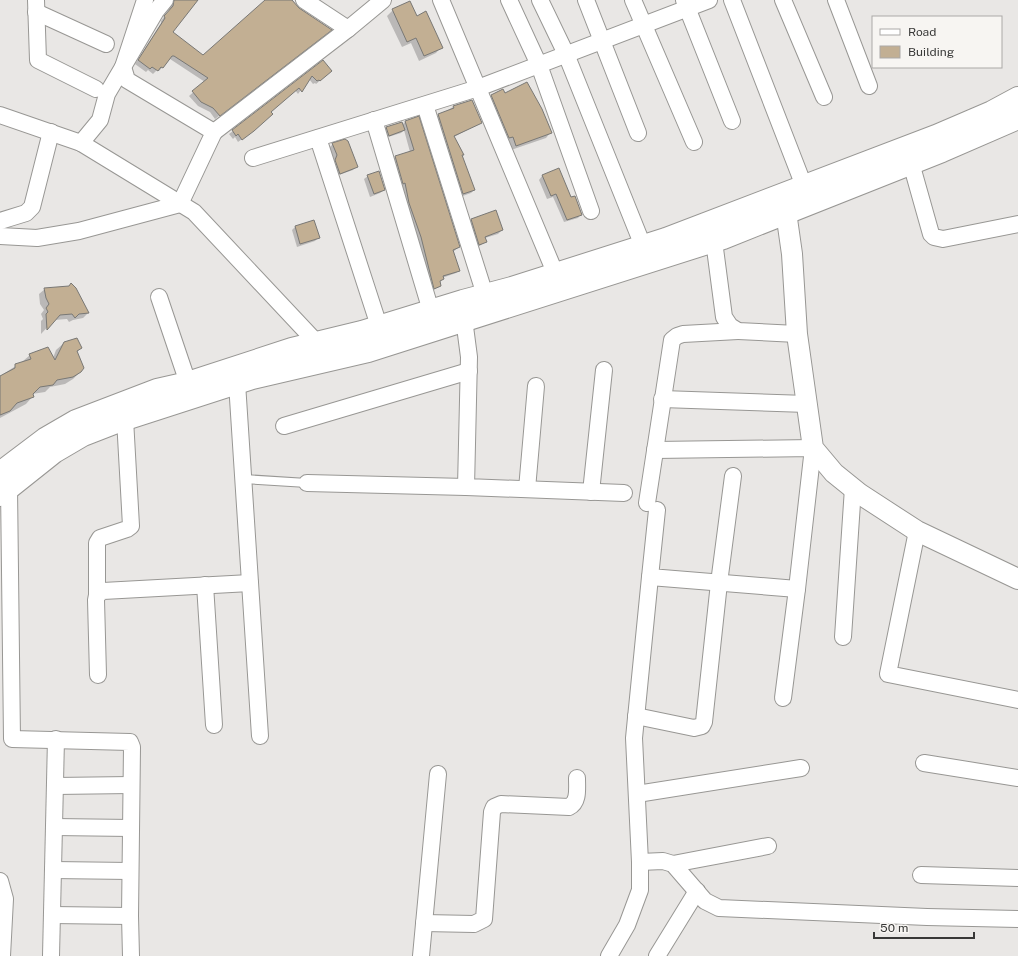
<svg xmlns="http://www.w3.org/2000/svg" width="1018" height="956" viewBox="0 0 1018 956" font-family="'Public Sans',sans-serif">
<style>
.shadow{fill:#0003}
.building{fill:#c2af93;stroke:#797875}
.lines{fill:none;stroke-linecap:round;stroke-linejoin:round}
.service-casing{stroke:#989794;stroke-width:10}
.minor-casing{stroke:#989794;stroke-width:18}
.tertiary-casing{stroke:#989794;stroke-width:22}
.secondary-casing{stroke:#989794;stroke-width:24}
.service{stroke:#fff;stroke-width:8}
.minor{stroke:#fff;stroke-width:16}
.tertiary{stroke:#fff;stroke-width:20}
.secondary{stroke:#fff;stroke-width:22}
</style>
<rect width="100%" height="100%" fill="#e9e7e5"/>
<g class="shadow">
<path d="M171,0H198L171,33L203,56L267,0H291L327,33L215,119L210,112L198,106L189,96L205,82L170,59L159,71L157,70L153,74L148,70L146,72L135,64L161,23V21L169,10Z"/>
<path d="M393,10L416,17L441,47L436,53L419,61L411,43L402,47L387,16Z"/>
<path d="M323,61L328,74L316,84L315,83L313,84L309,79L298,94L295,90L270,112L249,134L238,142L235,137L233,139L229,134L233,131Z"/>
<path d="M492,96L550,133L546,138L511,150L487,100Z"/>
<path d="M472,101L481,123L454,137L463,154L461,156L474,190L471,193L460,197L435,118L453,107Z"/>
<path d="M406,121L459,247L453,252L459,270L456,273L442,278L439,282L440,286L431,291L392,160L395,157L410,152L404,130L401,133L385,138L383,131L386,127L402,125Z"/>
<path d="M333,144L356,166L353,170L336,176L332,164L334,159L329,148Z"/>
<path d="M558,169L571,198L581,214L578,218L564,222L553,197L547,199L539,180L542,176Z"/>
<path d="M368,176L384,190L380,193L370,197L364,179Z"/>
<path d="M472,220L502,230L498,234L485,238L486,242L476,248L468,224Z"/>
<path d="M314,221L319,237L315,241L297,247L292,230L295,227Z"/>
<path d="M45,289L88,313L83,318L73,320L69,322L67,319L54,320L41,334V321L43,319L41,314L44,310L40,304L39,294Z"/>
<path d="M64,343L81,348L77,352L80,372L73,379L65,384L50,387L45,392L32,394L33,396L26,404L0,418V376L22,362L30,355L53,358L56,350Z"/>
</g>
<g class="building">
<path d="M174,0H198L173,32L203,55L265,0H292L299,8L332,30L220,116L213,108L201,102L192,91L208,78L174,56H172L163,68L161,67L158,71L152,67L150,69L138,60L165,18L164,16L173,6Z"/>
<path d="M410,1L417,16L426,11L443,48L424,56L416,38L407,42L392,9Z"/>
<path d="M323,60L332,71L320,81L319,80L317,81L312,76L302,92L299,88L271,112L273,114L254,131L242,140L238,134L236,136L232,130Z"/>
<path d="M527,82L542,109L552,133L516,146L513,137L509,138L491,95L503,89L505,93Z"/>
<path d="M472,100L482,123L454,136L464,155H462L475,190L463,194L438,114L454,108L453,106Z"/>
<path d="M419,116L460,247L453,250L460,271L443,276L444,279L440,281L441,286L434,289L421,237L409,203L405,183L403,184L395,156L414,150L405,121Z"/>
<path d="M402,122L405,130L389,136L386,127Z"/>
<path d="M345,139L348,141L358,167L340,174L335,160L337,155L332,143Z"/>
<path d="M559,168L571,197L575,196L582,215L567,220L556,194L551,196L542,175Z"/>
<path d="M379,171L385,190L374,194L367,175Z"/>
<path d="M496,210L503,230L485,237L487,242L479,245L471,219Z"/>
<path d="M314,220L320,238L300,244L295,226Z"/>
<path d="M71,283L76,288L89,313L79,314L75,318L72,314L60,315L47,330L46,314L48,312L46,308L49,304L46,298L44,288L69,286Z"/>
<path d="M77,338L82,348L77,351L84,368L81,372L73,377L57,380L53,385L40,387L33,394L34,397L17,403L10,411L0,415V376L15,368V364L31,359L29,354L48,347L55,360L64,342Z"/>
</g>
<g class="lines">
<defs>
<path id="service" d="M244,479L307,483"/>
<g id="minor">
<path d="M36,0L38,60L96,89"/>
<path d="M304,0L348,29L383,0"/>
<path d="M441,0L556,275"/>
<path d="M509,0L539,65L591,211"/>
<path d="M540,0L566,54L643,246"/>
<path d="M586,0L638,133"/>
<path d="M633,0L694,142"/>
<path d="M684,0L732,121"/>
<path d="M732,0L804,186"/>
<path d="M783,0L824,97"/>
<path d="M836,0L869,86"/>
<path d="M36,12L106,44"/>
<path d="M425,105L485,295"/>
<path d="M0,115L81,143L194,212L317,343"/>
<path d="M374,120L431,311"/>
<path d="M214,132L348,29"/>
<path d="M318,138L379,326"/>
<path d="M81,143L100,120L107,94L156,11L165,0"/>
<path d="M253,158L478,88L709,0"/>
<path d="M911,163L931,234L934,237L943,239L1018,224"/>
<path d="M0,221L26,213L32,207L51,132"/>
<path d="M0,236L37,238L79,231L180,204L214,132L127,80L123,67L145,0"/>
<path d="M714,241L724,317L730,326L738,331L797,334"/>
<path d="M159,297L188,383"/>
<path d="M464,319L469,357L466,487L624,493"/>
<path d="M237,383L260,736"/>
<path d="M662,399L807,404"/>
<path d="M284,426L469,371"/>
<path d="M655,450L813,448L797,589L650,577L657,510"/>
<path d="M307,483L466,487"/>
<path d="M9,487L12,739L130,742L132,747L130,916L131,956"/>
<path d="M527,489L536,386"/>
<path d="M591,492L604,370"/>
<path d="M647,503L672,340L677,336L683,334L738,331"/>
<path d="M917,531L888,674L1018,700"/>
<path d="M205,585L214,725"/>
<path d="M97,595V543L100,538L127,529L131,526L125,419"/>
<path d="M843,637L853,488"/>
<path d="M98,675L96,600L97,595L103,591L250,583"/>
<path d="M783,698L797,589"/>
<path d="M636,716L694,728L702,726L704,722L719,583L733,476"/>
<path d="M924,763L1018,778"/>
<path d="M55,786L131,785"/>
<path d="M637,794L801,768"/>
<path d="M54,827L131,828"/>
<path d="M640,862L663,861L673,864L705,901L719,908L927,917L1018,919"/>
<path d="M673,864L768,846"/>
<path d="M53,870L130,871"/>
<path d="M921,875L1018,878"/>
<path d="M0,881L5,899L2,956"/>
<path d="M52,915L130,916"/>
<path d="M424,923L474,924L484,919L492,812L494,807L501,804L569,807C579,802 577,789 577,778"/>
<path d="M51,956L56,739"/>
<path d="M421,956L438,774"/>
<path d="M609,956L627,925L640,890V862L634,738L650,577"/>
<path d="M657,956L697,891"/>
</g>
<path id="tertiary" d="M784,198L792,254L797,334L813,448L834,473L860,494L917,531L1018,579"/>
<g id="secondary">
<path d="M0,473L45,439L76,421L157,390L188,383L292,349L362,332L463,301L512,288L666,239L936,136L992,112L1018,98"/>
<path d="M0,495L54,452L83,435L119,421L252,378L368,351L723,238L942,151L1018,118"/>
</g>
</defs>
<use href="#service" class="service-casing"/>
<use href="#minor" class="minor-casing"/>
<use href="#tertiary" class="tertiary-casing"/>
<use href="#secondary" class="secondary-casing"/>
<use href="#service" class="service"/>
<use href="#minor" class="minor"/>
<use href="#tertiary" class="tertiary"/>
<use href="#secondary" class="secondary"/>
</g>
<rect x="872" y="16" width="130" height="52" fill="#f7f5f2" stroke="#aba9a7"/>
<rect x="880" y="29" width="20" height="6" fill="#ffffff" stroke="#aba9a7"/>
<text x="908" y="36" font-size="12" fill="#383837">Road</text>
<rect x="880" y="46" width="20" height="12" fill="#c2af93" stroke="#aba9a7"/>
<text x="908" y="56" font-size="12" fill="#383837">Building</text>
<path d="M874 932v6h100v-6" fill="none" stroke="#383837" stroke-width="2"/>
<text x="880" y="932" font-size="12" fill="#383837" stroke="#f7f5f2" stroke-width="3" paint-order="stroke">50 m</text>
</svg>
